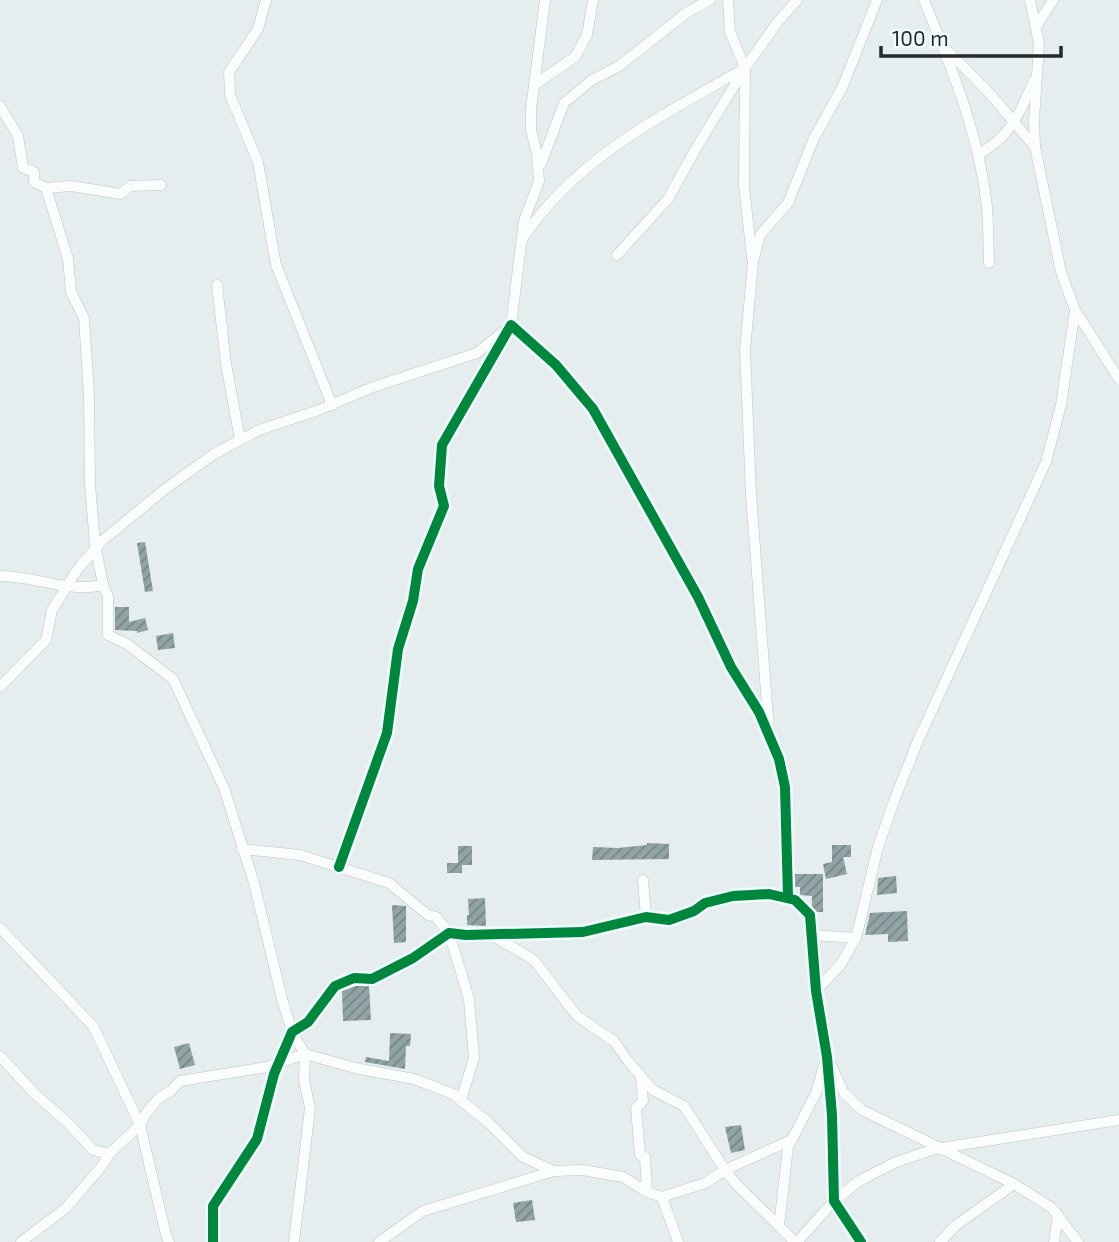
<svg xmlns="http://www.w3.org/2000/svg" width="1119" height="1242" viewBox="0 0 1119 1242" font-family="'Exo 2',sans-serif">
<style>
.building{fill:url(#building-hatch)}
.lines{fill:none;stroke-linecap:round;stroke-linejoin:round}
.street-casing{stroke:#bfc4c5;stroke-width:11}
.street{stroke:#fbfcfc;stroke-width:10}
.cycleway-casing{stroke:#f0fdff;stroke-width:15}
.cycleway{stroke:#00873e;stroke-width:10}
</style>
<defs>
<pattern id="building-hatch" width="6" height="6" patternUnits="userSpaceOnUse" patternTransform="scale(1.75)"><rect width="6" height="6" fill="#91a3a4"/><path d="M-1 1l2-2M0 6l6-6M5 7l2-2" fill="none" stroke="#768586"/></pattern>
</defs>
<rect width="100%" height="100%" fill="#e6edee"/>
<g class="building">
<path d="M145,542L153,591L145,592L137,543Z"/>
<path d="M115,607H129V622L145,618L148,630L137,633V631L115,630Z"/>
<path d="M173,633L175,648L158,650L156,636Z"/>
<path d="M647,843L669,844V859L592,860L593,847L618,848L647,845Z"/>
<path d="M832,845H851V857H843L847,874L826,879L823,864L832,862Z"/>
<path d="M458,846H472V865H462V873H447V863H458Z"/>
<path d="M795,874H823V912H816L812,907V896L800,895V887H795Z"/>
<path d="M896,876L897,893L877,895L878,878Z"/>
<path d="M485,898L486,926L467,925V915H469L468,899Z"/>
<path d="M392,905L406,906V942L394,943Z"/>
<path d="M907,911L908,941L888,942V934L865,935L870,913Z"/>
<path d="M355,986H369L371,1020L343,1021L342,991Z"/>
<path d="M390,1033L411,1034L410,1046H406L405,1069L365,1062L366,1057L389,1061Z"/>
<path d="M189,1043L195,1065L180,1069L174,1047Z"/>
<path d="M741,1125L745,1150L731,1153L725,1127Z"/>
<path d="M532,1200L535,1220L516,1222L513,1203Z"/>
</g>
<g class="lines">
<defs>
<g id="street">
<path d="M266,0L258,29L229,72L230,95L258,162L276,265L332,405"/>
<path d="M728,0L730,32L745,68L744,186L752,258"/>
<path d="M924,0C950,64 977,129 986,199C989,219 988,242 989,263"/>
<path d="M1036,27L1053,0"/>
<path d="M946,49L992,96L1035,147"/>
<path d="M534,85L575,57L587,35L593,0"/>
<path d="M0,106L18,136L23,168L34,172V182L46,188L68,259L71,292L84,318L89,395L90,485L95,544L103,585C66,593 36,576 0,576"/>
<path d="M978,155C1014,133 1018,115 1035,79"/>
<path d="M541,164L564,103L592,80L619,66L689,11L710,0"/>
<path d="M46,188L71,186L121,194L130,186L161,185"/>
<path d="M523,238C577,157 663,115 745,68"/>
<path d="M617,255L668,199L695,150L745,68L777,23L797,0"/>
<path d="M217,285L226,364L240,440"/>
<path d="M1075,310L1119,379"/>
<path d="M103,585L108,596V635L127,644L173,679L224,788L254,883L282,999L292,1032L305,1054L304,1080L310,1108L294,1242"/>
<path d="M0,687L46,640L52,610L77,570L103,540L165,489L214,454L259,430L319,410L373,387L477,353L511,325L524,221L539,181L537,154L531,130V109L545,0"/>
<path d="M769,731L751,495L745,350L753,262L760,235L788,203L814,138L842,88L877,0"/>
<path d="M242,849L300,855L389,883L428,915L436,917L449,933L469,999L474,1058L461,1100"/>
<path d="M339,867L387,733L398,649L413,601L418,569L444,506L439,486L442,445L511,325L556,365L593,409L698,597L731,667L759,712L779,759L785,787L788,897"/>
<path d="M643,880L646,917"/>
<path d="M0,928L93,1026L140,1125L166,1235L169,1242"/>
<path d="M490,934L534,960L577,1016L614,1041L628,1061L653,1090L684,1106L725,1170L791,1140"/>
<path d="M812,935L856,938"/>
<path d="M816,991L841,964L856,938L878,847L894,801L917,743L1046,462L1061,405L1075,310L1061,272L1035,147L1034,121L1039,44L1030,0"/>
<path d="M0,1056L34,1093L69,1124L93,1150L109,1154"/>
<path d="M830,1063L844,1093L862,1110L1014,1184L1052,1208L1078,1242"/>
<path d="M641,1077L643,1101L636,1108L640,1155L645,1157L647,1192"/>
<path d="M662,1197L678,1242"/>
<path d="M779,1226L788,1147L816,1093L824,1065"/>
<path d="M21,1242L66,1208L102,1166L109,1154L140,1125L147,1112L160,1097L171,1091L180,1081L267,1067L305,1054L355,1068L414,1079L453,1094L489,1123L523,1157L554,1171L583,1170L623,1177L647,1192L662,1197L705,1183L725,1170L735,1183L795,1242"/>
<path d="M213,1242V1206L257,1139L274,1074L292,1032L308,1022L335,986L354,978L372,979L413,958L449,933L466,935L583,932L646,917L669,920L694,911L705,903L733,896L769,894L795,900L810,915L816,991L827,1057L832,1115L834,1201L861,1242"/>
<path d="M379,1242L423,1211L554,1171"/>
<path d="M797,1242L834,1201L859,1181L896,1162L935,1149L1119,1120"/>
<path d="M940,1242L955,1226L1014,1184"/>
<path d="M1054,1242L1058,1215"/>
</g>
</defs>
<use href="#street" class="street-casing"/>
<use href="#street" class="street"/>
<defs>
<g id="cycleway">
<path d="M339,867L387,733L398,649L413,601L418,569L444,506L439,486L442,445L511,325L556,365L593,409L698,597L731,667L759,712L779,759L785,787L788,897"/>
<path d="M213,1242V1206L257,1139L274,1074L292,1032L308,1022L335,986L354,978L372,979L413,958L449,933L466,935L583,932L646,917L669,920L694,911L705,903L733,896L769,894L795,900L810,915L816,991L827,1057L832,1115L834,1201L861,1242"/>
</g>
</defs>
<use href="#cycleway" class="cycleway-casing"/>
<use href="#cycleway" class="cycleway"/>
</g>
<path d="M881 46v10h180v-10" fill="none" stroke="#252a2b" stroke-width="3.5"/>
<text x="892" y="46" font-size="21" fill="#252a2b" stroke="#f0fdff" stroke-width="5" paint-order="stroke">100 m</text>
</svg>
